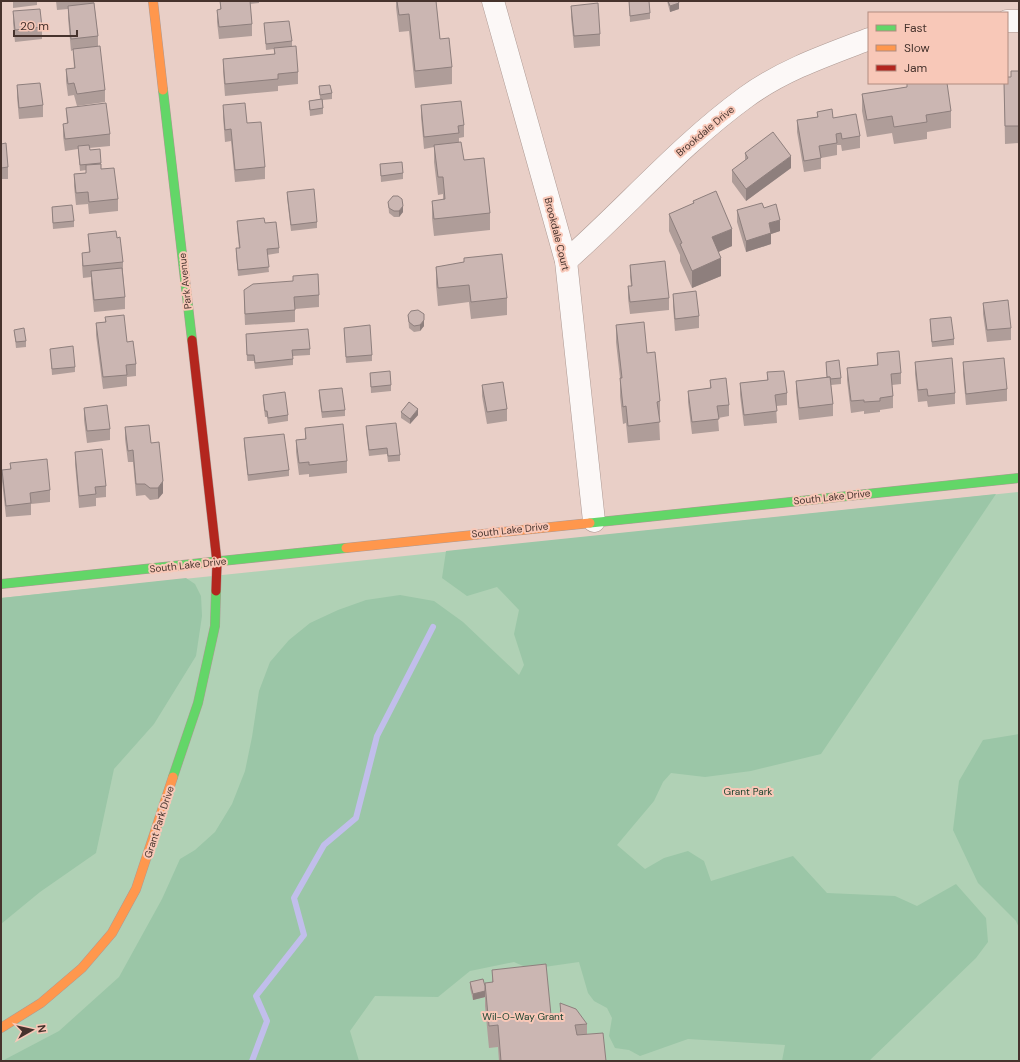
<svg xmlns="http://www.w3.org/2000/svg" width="1020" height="1062" viewBox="0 0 1020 1062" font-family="'DM Sans',sans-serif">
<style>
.green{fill:#b0d1b5}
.forest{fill:#9bc6a7}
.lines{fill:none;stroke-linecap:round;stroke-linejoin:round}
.stream{stroke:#c1beeb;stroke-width:6}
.street-casing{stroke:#ad9993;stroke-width:23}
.fast-casing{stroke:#ad9993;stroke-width:10}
.slow-casing{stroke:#ad9993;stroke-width:10}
.jam-casing{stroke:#ad9993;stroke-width:10}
.street{stroke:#fcf8f7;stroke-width:22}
.fast{stroke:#63d668;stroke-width:9}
.slow{stroke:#ff974d;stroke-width:9}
.jam{stroke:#b3261e;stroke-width:9}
.wall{fill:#af9d99}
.shaded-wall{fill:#8e7f7d}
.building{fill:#cbb6b2;stroke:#8e7f7d}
.labels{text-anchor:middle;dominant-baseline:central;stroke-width:4;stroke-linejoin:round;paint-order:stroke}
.street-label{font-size:10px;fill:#46332d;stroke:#f8c8b8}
.park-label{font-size:10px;fill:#143e29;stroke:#f8c8b8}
</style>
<rect width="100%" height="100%" fill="#e9cfc7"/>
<path class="green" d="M1019,492V1061H1V598Z"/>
<g class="forest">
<path d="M996,494L821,754L751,771L705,777L671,773L663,782L654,801L617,845L645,869L664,858L688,851L704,861L711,881L793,856L827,893L895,896L917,906L956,884L986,918L988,942L976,958L869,1061H782L785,1045L688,1039L640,1056L629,1050L615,1048L609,1036L612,1018L607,1008L594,1001L588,993L579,962L530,969L514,962L470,971L438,997L375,996L350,1031L359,1061H2L59,1031L119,977L162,899L180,859L195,850L215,832L232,804L245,771L252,737L259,691L270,662L289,640L310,623L338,610L366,600L400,595L434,601L463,622L519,675L524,665L514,634L519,610L497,587L467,596L442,578L446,551Z"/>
<path d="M186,578L195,584L201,596L202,616L196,656L154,724L114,769L96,853L40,892L1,924V598Z"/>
<path d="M1019,734V928L1016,921L978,883L953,830L959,781L983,740Z"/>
</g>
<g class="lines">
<path class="stream" d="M252,1061L267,1021L256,996L304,935L294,898L324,845L356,818L377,736L433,627"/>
<defs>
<g id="street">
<path d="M493,1L566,261L594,521"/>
<path d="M1007,21H1019"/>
<path d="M566,261C627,207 680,145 746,97C783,70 827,55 869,39"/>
</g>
<g id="fast">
<path d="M163,90L192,340"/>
<path d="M590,523L1019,478"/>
<path d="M1,584L346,548"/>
<path d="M173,777L198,703L215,626L216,591"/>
</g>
<g id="slow">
<path d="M153,1L163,90"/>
<path d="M346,548L590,523"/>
<path d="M1,1028L41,1003L82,968L112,933L136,889L173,777"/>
</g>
<path id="jam" d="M192,340L217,562L216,591"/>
</defs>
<use href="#street" class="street-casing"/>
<use href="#fast" class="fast-casing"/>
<use href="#slow" class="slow-casing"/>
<use href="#jam" class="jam-casing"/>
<use href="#street" class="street"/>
<use href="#fast" class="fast"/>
<use href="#slow" class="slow"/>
<use href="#jam" class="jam"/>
</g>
<g class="wall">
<path d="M13,1H37V5L13,8Z"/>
<path d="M56,1H94L98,36V47L105,90V102L77,106L74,95L68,96L66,81V69L74,68L73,50L71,51L68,18V9L57,10Z"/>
<path d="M220,1H259V3L250,4L252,24V36L219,39L217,22V10H220Z"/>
<path d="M396,1H436L440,39L452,67V84L415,88L409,31L399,32L396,7Z"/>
<path d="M629,1L650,13V19L630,22Z"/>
<path d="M667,1H678L679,9L670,12Z"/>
<path d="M571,6L600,34V46L574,48L571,17Z"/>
<path d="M13,11L42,27V39L15,42L13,23Z"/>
<path d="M264,23L292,41V46L298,72V84L278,86V91L225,96L223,71V59L274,54V49L266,50Z"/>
<path d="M1011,71H1019V143L1005,144L1004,83L1011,77Z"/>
<path d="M907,83L951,111V128L927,132V139L894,144L892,133L867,137L862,111V94L907,87Z"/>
<path d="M17,85L43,105V117L19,119L17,97Z"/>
<path d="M319,86L332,93V99L323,100V114L310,116L309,101L320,99Z"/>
<path d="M223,105L247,123L265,167V179L235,182L231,141L225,142L223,117Z"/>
<path d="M421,105L464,125V137L459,138V142L464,160L490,213V230L434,236L432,218V201L443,200V194L438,195L434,162V147L424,149L421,117Z"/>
<path d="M66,108L110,134V146L89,148L90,150L101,163V169L118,199V211L89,214L88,204L76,205L74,186V174L86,173V170L80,171L78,149L65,151L63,136V124H67Z"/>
<path d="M817,112L833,118L860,136V148L842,151L841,145H837V155L821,158V169L804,172L797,132V120L817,117Z"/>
<path d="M1,144L8,167V179H1Z"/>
<path d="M745,153L791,168L746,201L732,182V170L745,161Z"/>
<path d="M380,164L403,173V179L381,182Z"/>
<path d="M287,192L317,222V228L291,231L287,198Z"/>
<path d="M693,201L732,246L718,252L721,276L692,288L680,261V255L669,231V214L693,204Z"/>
<path d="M388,202L403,212L399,217H394L389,213Z"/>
<path d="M52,207L74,221V227L53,229L52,213Z"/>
<path d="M764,208L780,231L771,234V244L746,252L737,222V210Z"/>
<path d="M237,221L265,223L279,248V253L267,255L269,272L238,276L236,254V248H239L237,227Z"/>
<path d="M88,234L117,238L123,262V273L125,297V309L94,312L91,283V277L83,278L82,265V253H89Z"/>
<path d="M464,258L507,298V315L471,319L469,302L438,306L436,284V267L464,262Z"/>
<path d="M630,265L669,298V310L630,314L628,298V286H631L630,277Z"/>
<path d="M293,276L319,295V307L295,309V322L245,325L244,302V290L293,281Z"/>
<path d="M673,294L699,316V328L675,331L673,306Z"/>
<path d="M983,303L1011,328V340L987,342L983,314Z"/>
<path d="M408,315L424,326L420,331L414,332L409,328Z"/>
<path d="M105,317L127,342L136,364V376L127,377V386L103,389L96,335V323L105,322Z"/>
<path d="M930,319L954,339V345L932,347L930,325Z"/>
<path d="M616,325L647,353L660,401V418L659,419L660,440L628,443L626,423L623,424L620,396V378L616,342Z"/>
<path d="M344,328L372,355V361L346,363Z"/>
<path d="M14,330L26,341V347L16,348Z"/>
<path d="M246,334L310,349V355L293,356V365L255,369L254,361H247Z"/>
<path d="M50,349L75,367V372L52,375Z"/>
<path d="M877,353L901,373V384L892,385L893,396V408L880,410V412L864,414V411L851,413L847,380V368L877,365Z"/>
<path d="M826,362L841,378V384L831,385L833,404V416L799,420L796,392V381L827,377Z"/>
<path d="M915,362L955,393V404L928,407L927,401L918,402L915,374Z"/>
<path d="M963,362L1007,389V401L966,405L963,374Z"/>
<path d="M767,372L787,393V405L776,406L777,423L744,426L740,395V383L767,380Z"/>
<path d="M370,373L391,385V391L371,393Z"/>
<path d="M710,380L729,405V416L718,418L719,431L692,434L688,402V391L710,388Z"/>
<path d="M482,385L507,409V421L487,424L482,396Z"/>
<path d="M319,390L345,410V416L322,418L319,396Z"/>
<path d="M263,395L288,415V421L268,424L267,417H265L263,401Z"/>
<path d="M84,408L110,429V440L87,443L84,420Z"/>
<path d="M401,412L418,415L410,424L401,418Z"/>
<path d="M366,426L400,455V461L388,462L387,454L369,456L366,432Z"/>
<path d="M125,427L151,443L163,493L158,499L150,500L145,495L136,496L133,462H128L125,439Z"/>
<path d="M305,428L347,461V473L309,477V474L299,475L296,452V440L305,439Z"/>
<path d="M244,438L289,470V476L248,481L244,444Z"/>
<path d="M75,452L106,486V497L96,498V506L79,508L75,464Z"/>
<path d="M10,463L50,490V502L31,504V515L6,517L2,481V470L10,469Z"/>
<path d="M492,970L551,1015L560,1014V1003L587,1024V1034L606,1061H499L498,1047L489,1048L485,1006V997L473,1000L470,988V982L485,986L492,982Z"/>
</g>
<g class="shaded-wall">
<path d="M679,3V9L670,12V6Z"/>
<path d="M791,156V168L746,201V189Z"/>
<path d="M403,206V212L399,217V211Z"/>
<path d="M780,220V231L771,234V244L746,252V241L769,223Z"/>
<path d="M732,229V246L712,255V237Z"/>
<path d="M721,258V276L692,288V271Z"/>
<path d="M424,320V326L420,331V325Z"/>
<path d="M418,409V415L410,424V419Z"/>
<path d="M163,481V493L158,499V488Z"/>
<path d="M485,991V997L473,1000V994Z"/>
</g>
<g class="building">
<path d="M220,1H250L252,24L219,27L217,10L221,9Z"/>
<path d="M397,1H436L440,39L449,38L452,67L415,71L409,14L399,15Z"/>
<path d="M629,1H649L650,13L630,16Z"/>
<path d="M668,1H678L679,3L670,6Z"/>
<path d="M94,3L98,36L71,39L68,6Z"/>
<path d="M598,3L600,34L574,36L571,6Z"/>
<path d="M40,9L42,27L15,30L13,11Z"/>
<path d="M289,21L292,41L266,44L264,23Z"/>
<path d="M100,46L105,90L77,94L74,83L68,84L66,69L75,68L73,49Z"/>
<path d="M296,46L298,72L278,74V79L225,84L223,59L275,54L274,48Z"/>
<path d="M1011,71H1019V126H1005L1004,83H1007V77H1011Z"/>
<path d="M40,83L43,105L19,108L17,85Z"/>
<path d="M907,83H947L951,111L926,115L927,122L894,127L892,116L867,120L862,94L907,87Z"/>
<path d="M330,85L332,93L320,95L319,86Z"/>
<path d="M322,99L323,108L310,110L309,101Z"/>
<path d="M461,101L464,125L458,126L459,133L424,137L421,105Z"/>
<path d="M106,103L110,134L65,139L63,124L68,123L66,108Z"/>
<path d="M245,103L247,123L261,122L265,167L235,170L231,129L225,130L223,105Z"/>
<path d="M832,109L833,118L856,114L860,136L842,139L841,133L836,134L837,143L819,146L821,158L804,161L797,120L818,117L817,112Z"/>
<path d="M773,132L791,156L746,189L732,170L748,158L745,153Z"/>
<path d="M461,142L464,160L484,158L490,213L434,219L432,201L445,199L443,177H438L434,145Z"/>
<path d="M6,143L8,167L1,168V144Z"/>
<path d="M89,145L90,150L100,149L101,163L80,165L78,146Z"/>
<path d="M402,162L403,173L381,176L380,164Z"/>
<path d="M101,164V169L114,168L118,199L89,202L88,192L76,193L74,174L86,173V165Z"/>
<path d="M314,189L317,222L291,225L287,192Z"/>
<path d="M716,191L732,229L712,237L721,258L692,271L680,244L682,243L669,214L694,203L693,201Z"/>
<path d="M393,196H398L402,199L403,206L399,211H394L389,208L388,202Z"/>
<path d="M762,203L764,208L776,204L780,220L769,223L771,233L746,241L737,210Z"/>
<path d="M72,205L74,221L53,223L52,207Z"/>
<path d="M264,218L265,223L276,222L279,248L267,249L269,267L238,270L236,248H240L237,221Z"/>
<path d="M116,231L117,238L120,237L123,262L83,266L82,253L90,252L88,234Z"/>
<path d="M502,254L507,298L471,302L469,285L438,288L436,267L464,262V258Z"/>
<path d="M665,261L669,298L630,302L628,286H632L630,265Z"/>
<path d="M122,268L125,297L94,300L91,271Z"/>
<path d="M318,274L319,295L294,297L295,310L245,314L244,290L253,284L293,281V276Z"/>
<path d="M696,291L699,316L675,319L673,294Z"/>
<path d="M1008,300L1011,328L987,330L983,303Z"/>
<path d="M418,310L424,314V320L420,325L414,326L409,322L408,315L411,311Z"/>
<path d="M124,315L127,342L133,341L136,364L126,365L127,375L103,377L96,323L106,322L105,317Z"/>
<path d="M951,317L954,339L932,342L930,319Z"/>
<path d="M644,322L647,353L655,352L660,401L657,402L660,422L628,426L626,406L623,407L620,378H622L616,325Z"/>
<path d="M370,325L372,355L346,357L344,328Z"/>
<path d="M24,328L26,341L16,342L14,330Z"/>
<path d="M308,329L310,349L292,350L293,359L255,363L254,355H247L246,334Z"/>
<path d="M73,346L75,367L52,369L50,349Z"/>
<path d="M899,351L901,373L891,374L893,396L880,398V401L864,402V400L851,401L847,368L878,365L877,353Z"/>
<path d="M952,358L955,393L928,396L927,389L918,390L915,362Z"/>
<path d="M1004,358L1007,389L966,394L963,362Z"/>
<path d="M839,360L841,378L830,379V377H827L826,362Z"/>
<path d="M390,371L391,385L371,387L370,373Z"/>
<path d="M784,371L787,393L775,395L777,411L744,415L740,383L768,380L767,372Z"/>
<path d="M830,377L833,404L799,408L796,381Z"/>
<path d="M726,378L729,405L717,406L719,419L692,422L688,391L711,388L710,380Z"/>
<path d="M503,382L507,409L487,412L482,385Z"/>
<path d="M342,388L345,410L322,412L319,390Z"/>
<path d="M285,392L288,415L268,418L267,411H265L263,395Z"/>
<path d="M409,402L418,409L410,419L401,412Z"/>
<path d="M107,405L110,429L87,431L84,408Z"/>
<path d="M396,423L400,455L388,456L387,448L369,450L366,426Z"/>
<path d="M343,424L347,461L309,465V462L299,463L296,440L306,439L305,428Z"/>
<path d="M149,425L151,443L159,442L163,481L158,488H150L145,484H136L133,450L128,451L125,427Z"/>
<path d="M284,434L289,470L248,475L244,438Z"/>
<path d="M102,449L106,486L95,487L96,494L79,496L75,452Z"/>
<path d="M47,459L50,490L30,493L31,503L6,506L2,470L11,469L10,463Z"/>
<path d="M546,964L551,1015L561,1014L560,1003L576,1009L587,1024L575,1025L577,1035L603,1033L606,1061H501L498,1025L489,1026L485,983L493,982L492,970Z"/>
<path d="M483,979L485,986V991L473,994L470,982Z"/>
</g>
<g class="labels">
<g class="street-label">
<text transform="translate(705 131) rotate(-40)">Brookdale Drive</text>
<text transform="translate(557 234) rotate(76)">Brookdale Court</text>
<text transform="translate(185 281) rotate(-96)">Park Avenue</text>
<text transform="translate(832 497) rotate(-6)">South Lake Drive</text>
<text transform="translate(510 530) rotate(-6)">South Lake Drive</text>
<text transform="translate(188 565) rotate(-6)">South Lake Drive</text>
<text transform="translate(159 822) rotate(-72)">Grant Park Drive</text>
</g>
<g class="park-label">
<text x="748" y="791">Grant Park</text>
<text x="523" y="1016">Wil-O-Way Grant</text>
</g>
</g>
<rect width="1020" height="1062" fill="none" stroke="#46332d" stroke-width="4"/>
<rect x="868" y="12" width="140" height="72" fill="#f8c8b8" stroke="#b18c80"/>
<rect x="876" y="25" width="20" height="6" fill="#63d668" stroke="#b18c80"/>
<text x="904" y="32" font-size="12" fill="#46332d">Fast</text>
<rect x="876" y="45" width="20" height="6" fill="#ff974d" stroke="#b18c80"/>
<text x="904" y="52" font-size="12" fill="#46332d">Slow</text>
<rect x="876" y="65" width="20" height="6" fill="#b3261e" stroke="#b18c80"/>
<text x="904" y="72" font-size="12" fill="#46332d">Jam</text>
<g transform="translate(32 1030) rotate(82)" stroke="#f8c8b8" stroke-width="3" paint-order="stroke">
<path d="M0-3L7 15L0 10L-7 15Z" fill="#46332d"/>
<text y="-6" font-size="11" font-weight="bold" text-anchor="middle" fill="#46332d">N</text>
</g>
<path d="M14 30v6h63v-6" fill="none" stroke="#46332d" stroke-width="2"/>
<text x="20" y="30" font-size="12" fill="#46332d" stroke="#f8c8b8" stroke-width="3" paint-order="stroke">20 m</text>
</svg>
